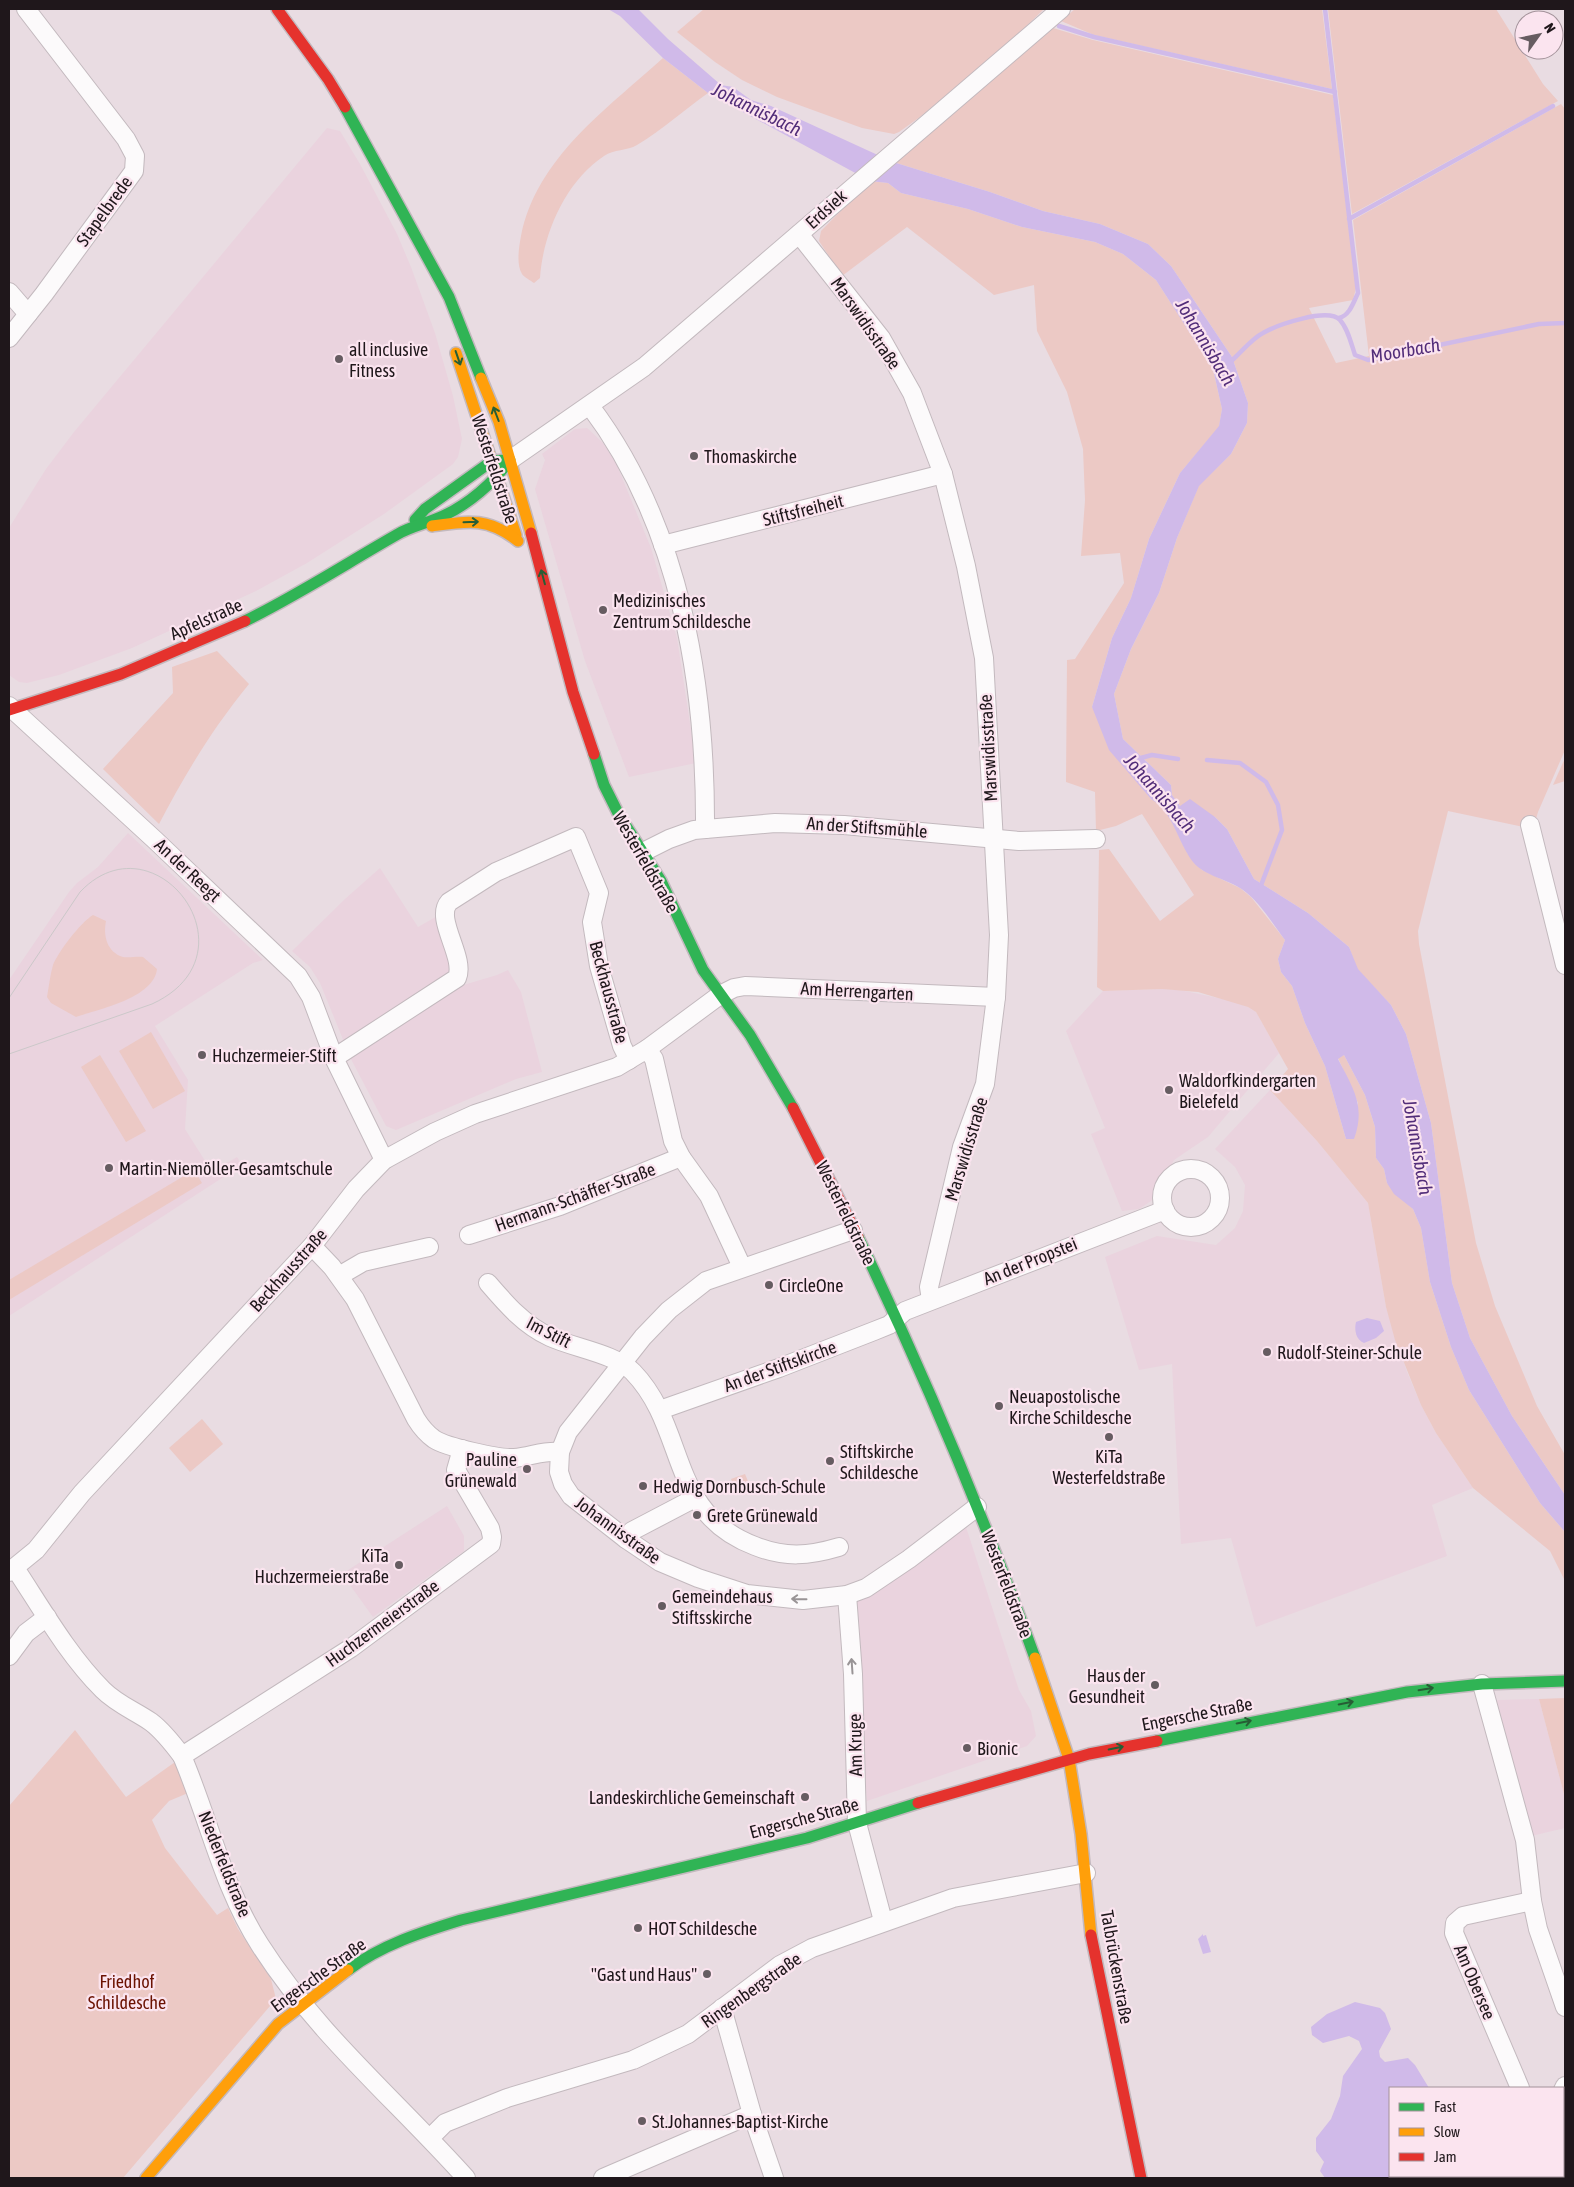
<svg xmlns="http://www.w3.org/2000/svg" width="1574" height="2187" viewBox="0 0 1574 2187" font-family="'Asap Condensed',sans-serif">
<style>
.built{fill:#ead3de}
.green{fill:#ecc9c5}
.water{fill:#d0bae9}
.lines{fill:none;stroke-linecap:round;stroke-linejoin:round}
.stream{stroke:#d0bae9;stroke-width:4.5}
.street-casing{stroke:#c3b9be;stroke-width:20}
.fast-casing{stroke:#c3b9be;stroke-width:14}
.slow-casing{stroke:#c3b9be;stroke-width:14}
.jam-casing{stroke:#c3b9be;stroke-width:14}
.street{stroke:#fcfafb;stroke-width:18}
.fast{stroke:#30b455;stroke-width:11}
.slow{stroke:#ff9f0a;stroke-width:11}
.jam{stroke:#e5322d;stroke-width:11}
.tram{stroke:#cbc8c9;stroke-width:1}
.oneway{stroke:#275e35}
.oneway2{stroke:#999496}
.poi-dot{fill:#665c61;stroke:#fbe4ef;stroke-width:2}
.labels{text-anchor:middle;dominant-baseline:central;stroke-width:4.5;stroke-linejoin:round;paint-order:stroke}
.street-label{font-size:18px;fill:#1f171b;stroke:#fbe4ef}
.poi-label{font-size:18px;fill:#1f171b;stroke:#fbe4ef;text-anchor:start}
.park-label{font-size:18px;fill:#6b1202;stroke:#fbe4ef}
.water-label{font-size:19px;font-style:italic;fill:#522d79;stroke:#fbe4ef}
</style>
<rect width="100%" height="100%" fill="#e9dce2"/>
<g class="built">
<path d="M327,128L340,131L360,164L397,234L411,267L435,333L453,396L462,439L458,457L453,464L384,514L307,563L256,591L132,648L59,675L27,683L19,682L9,675V528L46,469L74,432Z"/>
<path d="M587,428L603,443L616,463L651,548L677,638L696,763L629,777L585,661L535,489L545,460L542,454L575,429Z"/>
<path d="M128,833L263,960L253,963L155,1026L188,1080L185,1129L212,1172L237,1157L242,1165L9,1316V980L69,892L77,883L98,867Z"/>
<path d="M380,868L418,927L439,915L460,986L497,975L508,970L521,992L542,1072L516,1079L396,1130L386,1126L351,1059L320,983L310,967L292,951L345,899Z"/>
<path d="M1162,989L1180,990L1232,1001L1248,1007L1256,1012L1279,1053L1208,1137L1174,1160L1151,1201L1139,1209L1122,1211L1091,1134L1105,1128L1066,1031L1103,991Z"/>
<path d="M1270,1090L1317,1141L1368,1203L1386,1307L1407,1372L1421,1405L1436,1433L1473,1488L1432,1505L1447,1556L1256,1627L1231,1538L1181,1544L1172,1364L1139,1370L1105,1257L1157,1236L1216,1245L1235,1228L1243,1211L1245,1185L1235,1167L1215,1149Z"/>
<path d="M447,1506L464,1536V1551L373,1617L342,1574Z"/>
<path d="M965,1524L1019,1690L1031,1711L1036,1736L1027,1746L867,1801L852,1601Z"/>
<path d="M1539,1699L1565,1798V1828L1527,1837L1494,1703L1498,1700Z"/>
</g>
<g class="green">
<path d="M704,9H1044L1011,41L920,117L899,132L894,134L862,128L777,97L742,80L715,62L677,32Z"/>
<path d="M1075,9H1322L1332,89L1094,35L1061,21Z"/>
<path d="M1328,9H1496L1543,84L1558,101L1352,214Z"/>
<path d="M1053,28L1093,40L1333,95L1356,288L1353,300L1309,308L1336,363L1369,356L1353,220L1561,104L1565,109V750L1538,812L1533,829L1448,811L1418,931L1419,944L1476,1243L1495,1306L1537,1406L1565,1455V1495L1512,1416L1470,1338L1452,1283L1431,1123L1406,1034L1391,1005L1357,969L1349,947L1308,913L1254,879L1227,829L1215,817L1180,806L1172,795L1171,785L1123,739L1114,694L1131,649L1159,593L1177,538L1199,485L1231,454L1247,423L1248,403L1232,357L1171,266L1148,244L1100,224L1043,211L990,192L893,162Z"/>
<path d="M663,58L708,93C684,110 662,130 637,145C627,151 614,149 604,156C566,181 543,233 540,278L534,283C530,280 524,277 522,274C516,264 519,247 521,236C537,157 607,109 663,58Z"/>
<path d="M870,181L888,183L901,193L968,209L1022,227L1095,242L1123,254L1156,280L1213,369L1222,409L1219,427L1180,473L1149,539L1131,598L1112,638L1092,707L1134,777L1151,799L1160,804L1170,818L1188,854L1202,870L1240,888L1251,897L1285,940L1278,959L1281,972L1292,986L1305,1023L1325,1066L1346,1139L1358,1103L1338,1058L1344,1055L1365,1095L1375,1127L1376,1158L1384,1169L1387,1183L1413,1209L1421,1228L1430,1282L1451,1347L1469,1390L1540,1503L1565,1532V1581L1550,1551L1473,1488L1436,1433L1421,1405L1395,1340L1386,1307L1368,1203L1317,1141L1270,1090L1288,1069L1256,1012L1248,1007L1198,992L1162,989L1103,991L1097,987L1099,850L1109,849L1160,921L1194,895L1142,814L1116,826L1096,831L1095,792L1066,782L1067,660L1075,659L1124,583L1120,553L1081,556L1085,500L1083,449L1067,392L1037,331L1034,285L994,295L907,227L842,276L819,241L821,231Z"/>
<path d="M217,651L249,684C213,728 185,774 159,824L103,769L173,693L172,667Z"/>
<path d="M1565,758V781L1553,785Z"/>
<path d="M93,915L106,921C103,936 107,952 123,957C130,958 137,956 143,957L157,969C154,998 99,1009 76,1017L51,1003L47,997C49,986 50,975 53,965C58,952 81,922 93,915Z"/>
<path d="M151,1032L185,1091L153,1109L119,1051Z"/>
<path d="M100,1055L146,1131L126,1142L81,1067Z"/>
<path d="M194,1170L202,1183L9,1300V1280Z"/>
<path d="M202,1419L223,1444L190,1472L169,1448Z"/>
<path d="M745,1474L750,1486L736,1492L731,1479Z"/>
<path d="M1565,1698V1798L1539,1699Z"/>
<path d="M75,1730L126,1797L175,1762L188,1793L169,1801L152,1820L165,1848L217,1915L228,1908L238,1929L271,1979L276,1999L123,2178H9V1806Z"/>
</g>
<g class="water">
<path d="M608,9H638L668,39L721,85L733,87L751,100L771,106L893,162L990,192L1043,211L1100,224L1148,244L1171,266L1232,357L1248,403L1247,423L1231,454L1199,486L1177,538L1159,593L1131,649L1114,694L1123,739L1171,785L1172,795L1180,806L1190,799L1215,817L1227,829L1254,879L1308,913L1349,947L1358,969L1391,1005L1406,1034L1431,1123L1452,1283L1470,1338L1512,1416L1565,1495V1532L1540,1503L1469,1390L1451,1347L1430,1282L1421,1228L1413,1209L1394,1194L1387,1183L1384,1169L1376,1158L1375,1127L1365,1095L1344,1055L1338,1059C1353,1088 1366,1106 1354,1139H1346L1325,1066L1305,1023L1292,986L1281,972L1278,959L1285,940C1272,923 1260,902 1243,890C1228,879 1204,876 1193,862C1177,841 1174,813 1151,799L1109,750L1092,707L1112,638L1131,598L1149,539L1180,473L1219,426L1222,409L1213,369L1156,280L1123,254L1095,242L1022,227L968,209L901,193L888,183L870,181L708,93L663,58L620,16Z"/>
<path d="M1367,1318L1380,1321L1384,1331L1376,1338L1364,1343C1356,1340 1354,1330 1356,1322Z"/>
<path d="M1203,1934V1936L1206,1935L1211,1952L1203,1954L1198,1939Z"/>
<path d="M1355,2002L1380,2008L1385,2013L1391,2029L1379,2051L1380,2057L1385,2062L1408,2058L1415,2065L1429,2088H1390V2176H1424L1426,2178H1325L1320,2171L1324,2162L1316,2151V2138L1331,2119L1340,2096L1343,2076L1362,2049L1359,2041L1349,2036L1323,2043L1312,2035L1311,2027L1327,2014Z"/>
</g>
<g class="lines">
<g class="stream">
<path d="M1325,9L1358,293C1353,303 1350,315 1339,318"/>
<path d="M1059,26L1094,37L1335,92"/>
<path d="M1349,219L1553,106"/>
<path d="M1229,363C1240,354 1251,339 1263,333C1277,325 1328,307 1340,320C1348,329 1351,343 1355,355L1368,360L1539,324L1565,323"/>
<path d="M1137,759L1152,755L1178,759"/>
<path d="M1207,760L1240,763L1266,782L1278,805L1282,830L1260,888"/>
</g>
<defs>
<g id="street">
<path d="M799,234L881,338L912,393L943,474L966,566L984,658L999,935L996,997L985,1084L962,1147L929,1287L931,1300"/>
<path d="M9,292L28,314"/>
<path d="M9,338L44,294L134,171L135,156L126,139L26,9"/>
<path d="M590,406C680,525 706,683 705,829"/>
<path d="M510,460L644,367L1061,9"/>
<path d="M663,545L943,474"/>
<path d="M9,706L155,840L298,976L311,997L334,1058L384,1160"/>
<path d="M1530,825L1565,965"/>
<path d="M643,852L669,839L694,830L775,823L844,825L1019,841L1096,839"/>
<path d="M647,1049L654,1059L673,1141L681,1157L709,1196L742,1267"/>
<path d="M334,1058L457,978C466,957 434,919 449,902L496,872L576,837L599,893L592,922L599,966L622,1046L629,1060"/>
<circle cx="1191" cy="1198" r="29"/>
<path d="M853,1230L706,1281L669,1310L643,1337L568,1432L560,1452L559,1472L563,1484L571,1496L626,1539L660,1562L698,1578L747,1594L803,1600L847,1595L866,1588L909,1559L977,1507"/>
<path d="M469,1235L560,1206L681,1157"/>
<path d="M312,1246L332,1267L355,1299L416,1419C421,1427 427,1434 434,1439C446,1447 499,1459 514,1458C530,1457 544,1450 560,1452"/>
<path d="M339,1276L363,1262L429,1247"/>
<path d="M488,1283C506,1304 524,1325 550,1337C574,1348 616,1354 633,1372C688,1429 667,1513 755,1546C785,1558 809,1556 839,1547"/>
<path d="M660,1410L779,1368L874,1331L889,1325L905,1311L1165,1210"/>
<path d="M626,1539L632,1531L695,1498"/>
<path d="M15,1568C42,1609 68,1655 103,1690C117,1704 135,1711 151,1722C163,1731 173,1744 182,1756C209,1819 223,1888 260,1945C316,2033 397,2101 466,2178"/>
<path d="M9,1572L36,1550L82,1493L312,1246L356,1189L384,1160L435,1132L475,1114L617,1067L647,1049L720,995L734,988L745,986L996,997"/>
<path d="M847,1595L853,1674L857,1823L883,1921"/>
<path d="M9,1656L26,1633L47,1617"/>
<path d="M1482,1684L1525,1840L1532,1901L1538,1929L1565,2007"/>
<path d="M182,1756L351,1648L491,1544L492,1537L490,1528L456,1470L462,1449"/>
<path d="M722,2008L752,2114L774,2178"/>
<path d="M1520,2088L1454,1933L1455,1923L1463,1916L1532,1901"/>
<path d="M1563,2090L1565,2086"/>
<path d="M430,2138L445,2123L507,2098L633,2060L688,2034L780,1965L812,1948L953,1898L1086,1873"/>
<path d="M603,2178L752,2114"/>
</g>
<g id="fast">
<path d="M345,107L449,297L481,378"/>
<path d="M415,520L425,509L492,461L506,460"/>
<path d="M245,621C298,595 347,563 398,534C412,526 428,523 443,516C469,504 493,483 510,460"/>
<path d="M594,754L604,785L619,815L661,881L703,970L750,1035L793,1108"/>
<path d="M858,1237C924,1374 983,1515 1035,1658"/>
<path d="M1157,1741L1407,1692L1482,1684L1565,1681"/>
<path d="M348,1970C381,1945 422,1932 461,1920L807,1838L918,1803"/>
</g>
<g id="slow">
<path d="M456,353L516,535"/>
<path d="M481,378L499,422L531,533"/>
<path d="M432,526C468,521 488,517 518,541"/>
<path d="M1035,1658L1069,1759L1081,1834L1091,1935"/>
<path d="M146,2178L278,2024L348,1970"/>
</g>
<g id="jam">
<path d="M277,9L328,79L345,107"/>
<path d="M531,533L573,692L594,754"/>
<path d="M9,710L121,674L245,621"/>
<path d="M793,1108L858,1237"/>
<path d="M918,1803L1089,1754L1157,1741"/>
<path d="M1091,1935L1141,2178"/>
</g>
</defs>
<use href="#street" class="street-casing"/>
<use href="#fast" class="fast-casing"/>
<use href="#slow" class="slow-casing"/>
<use href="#jam" class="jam-casing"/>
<use href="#street" class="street"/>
<use href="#fast" class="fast"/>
<use href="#slow" class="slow"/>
<use href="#jam" class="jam"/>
<path class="tram" d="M9,998L80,892C155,813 261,954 152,1004L9,1054"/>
</g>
<defs><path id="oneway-shaft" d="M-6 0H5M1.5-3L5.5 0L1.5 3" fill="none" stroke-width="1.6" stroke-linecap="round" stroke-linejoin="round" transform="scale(1.25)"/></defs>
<g class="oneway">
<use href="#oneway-shaft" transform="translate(458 358) rotate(71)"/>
<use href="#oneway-shaft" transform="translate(496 414) rotate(-111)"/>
<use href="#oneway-shaft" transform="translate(471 522) rotate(-2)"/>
<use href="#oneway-shaft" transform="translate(543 577) rotate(-105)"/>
<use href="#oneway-shaft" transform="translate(1426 1689) rotate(-9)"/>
<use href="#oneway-shaft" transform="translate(1346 1703) rotate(-11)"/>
<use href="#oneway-shaft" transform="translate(1244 1722) rotate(-11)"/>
<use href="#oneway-shaft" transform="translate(1116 1748) rotate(-12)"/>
</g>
<g class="oneway2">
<use href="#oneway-shaft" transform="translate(799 1599) rotate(-179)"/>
<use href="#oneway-shaft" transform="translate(852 1666) rotate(-94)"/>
</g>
<g class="poi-dot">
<circle cx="339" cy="359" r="5"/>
<circle cx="694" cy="456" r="5"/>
<circle cx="603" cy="610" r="5"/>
<circle cx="202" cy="1055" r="5"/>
<circle cx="1169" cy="1090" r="5"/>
<circle cx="109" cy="1168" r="5"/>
<circle cx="769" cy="1285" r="5"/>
<circle cx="1267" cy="1352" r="5"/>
<circle cx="999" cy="1406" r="5"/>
<circle cx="1109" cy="1437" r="5"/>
<circle cx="830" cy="1461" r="5"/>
<circle cx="527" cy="1469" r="5"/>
<circle cx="643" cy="1486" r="5"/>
<circle cx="697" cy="1515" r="5"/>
<circle cx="399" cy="1565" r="5"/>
<circle cx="662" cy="1606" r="5"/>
<circle cx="1155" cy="1685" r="5"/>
<circle cx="967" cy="1748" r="5"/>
<circle cx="805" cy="1797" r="5"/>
<circle cx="638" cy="1928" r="5"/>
<circle cx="707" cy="1974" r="5"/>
<circle cx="642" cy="2121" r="5"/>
</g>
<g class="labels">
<g class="street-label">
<text transform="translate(826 209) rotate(-42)">Erdsiek</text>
<text transform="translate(104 211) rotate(-54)">Stapelbrede</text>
<text transform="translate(866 323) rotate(55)">Marswidisstraße</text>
<text transform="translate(495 469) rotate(72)">Westerfeldstraße</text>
<text transform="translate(803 510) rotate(-14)">Stiftsfreiheit</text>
<text transform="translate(206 619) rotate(-24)">Apfelstraße</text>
<text transform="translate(988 748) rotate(-93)">Marswidisstraße</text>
<text transform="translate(867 827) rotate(4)">An der Stiftsmühle</text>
<text transform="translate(646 862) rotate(60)">Westerfeldstraße</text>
<text transform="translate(188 870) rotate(43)">An der Reegt</text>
<text transform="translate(857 991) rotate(3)">Am Herrengarten</text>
<text transform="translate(609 992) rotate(75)">Beckhausstraße</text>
<text transform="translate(966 1149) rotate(-73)">Marswidisstraße</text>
<text transform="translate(575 1197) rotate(-20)">Hermann-Schäffer-Straße</text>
<text transform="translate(846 1213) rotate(64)">Westerfeldstraße</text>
<text transform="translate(1030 1261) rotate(-22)">An der Propstei</text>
<text transform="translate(288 1270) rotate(-48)">Beckhausstraße</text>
<text transform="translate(549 1332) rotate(27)">Im Stift</text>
<text transform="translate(780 1366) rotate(-20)">An der Stiftskirche</text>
<text transform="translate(618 1530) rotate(36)">Johannisstraße</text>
<text transform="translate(1007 1584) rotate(69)">Westerfeldstraße</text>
<text transform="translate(382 1623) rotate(-36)">Huchzermeierstraße</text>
<text transform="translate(1197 1714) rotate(-11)">Engersche Straße</text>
<text transform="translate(855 1745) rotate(-91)">Am Kruge</text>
<text transform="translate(804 1818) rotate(-15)">Engersche Straße</text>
<text transform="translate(225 1864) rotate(68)">Niederfeldstraße</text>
<text transform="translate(1117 1967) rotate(80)">Talbrückenstraße</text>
<text transform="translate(318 1975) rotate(-36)">Engersche Straße</text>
<text transform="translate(1475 1982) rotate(67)">Am Obersee</text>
<text transform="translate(751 1990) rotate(-35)">Ringenbergstraße</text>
</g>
<g class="poi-label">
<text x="349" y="349">all inclusive<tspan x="349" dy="21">Fitness</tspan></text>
<text x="704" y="456">Thomaskirche</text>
<text x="613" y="600">Medizinisches<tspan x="613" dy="21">Zentrum Schildesche</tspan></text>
<text x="212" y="1055">Huchzermeier-Stift</text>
<text x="1179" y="1080">Waldorfkindergarten<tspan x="1179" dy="21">Bielefeld</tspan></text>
<text x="119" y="1168">Martin-Niemöller-Gesamtschule</text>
<text x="779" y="1285">CircleOne</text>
<text x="1277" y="1352">Rudolf-Steiner-Schule</text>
<text x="1009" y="1396">Neuapostolische<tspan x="1009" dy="21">Kirche Schildesche</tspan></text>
<text x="840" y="1451">Stiftskirche<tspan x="840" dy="21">Schildesche</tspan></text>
<text x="1109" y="1456" text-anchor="middle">KiTa<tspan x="1109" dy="21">Westerfeldstraße</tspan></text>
<text x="517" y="1459" text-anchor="end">Pauline<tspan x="517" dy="21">Grünewald</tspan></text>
<text x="653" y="1486">Hedwig Dornbusch-Schule</text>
<text x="707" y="1515">Grete Grünewald</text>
<text x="389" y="1555" text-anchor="end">KiTa<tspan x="389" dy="21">Huchzermeierstraße</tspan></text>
<text x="672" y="1596">Gemeindehaus<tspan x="672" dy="21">Stiftsskirche</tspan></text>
<text x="1145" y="1675" text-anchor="end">Haus der<tspan x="1145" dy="21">Gesundheit</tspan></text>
<text x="977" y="1748">Bionic</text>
<text x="795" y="1797" text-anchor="end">Landeskirchliche Gemeinschaft</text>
<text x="648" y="1928">HOT Schildesche</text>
<text x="697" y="1974" text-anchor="end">"Gast und Haus"</text>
<text x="652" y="2121">St.Johannes-Baptist-Kirche</text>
</g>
<g class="park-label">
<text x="127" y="1981">Friedhof<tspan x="127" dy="21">Schildesche</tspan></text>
</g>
<g class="water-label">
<text transform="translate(757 109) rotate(26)">Johannisbach</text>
<text transform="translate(1206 342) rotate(59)">Johannisbach</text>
<text transform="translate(1405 350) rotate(-10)">Moorbach</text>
<text transform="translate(1160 793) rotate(49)">Johannisbach</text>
<text transform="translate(1418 1147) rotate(80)">Johannisbach</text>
</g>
</g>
<rect width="1574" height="2187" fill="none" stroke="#1f171b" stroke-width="20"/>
<rect x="1389" y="2087" width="175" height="90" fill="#fbe4ef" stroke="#a3929a"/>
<rect x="1399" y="2103" width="25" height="8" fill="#30b455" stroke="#a3929a"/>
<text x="1434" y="2112" font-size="15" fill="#1f171b">Fast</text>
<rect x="1399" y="2128" width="25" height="8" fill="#ff9f0a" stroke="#a3929a"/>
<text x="1434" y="2137" font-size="15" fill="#1f171b">Slow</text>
<rect x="1399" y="2153" width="25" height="8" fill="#e5322d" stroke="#a3929a"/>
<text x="1434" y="2162" font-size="15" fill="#1f171b">Jam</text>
<g transform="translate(1539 35) rotate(57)"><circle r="24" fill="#fbe4ef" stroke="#a3929a"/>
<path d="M0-4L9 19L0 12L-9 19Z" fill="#665c61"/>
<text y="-8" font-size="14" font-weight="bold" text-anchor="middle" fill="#1f171b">N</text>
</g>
</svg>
